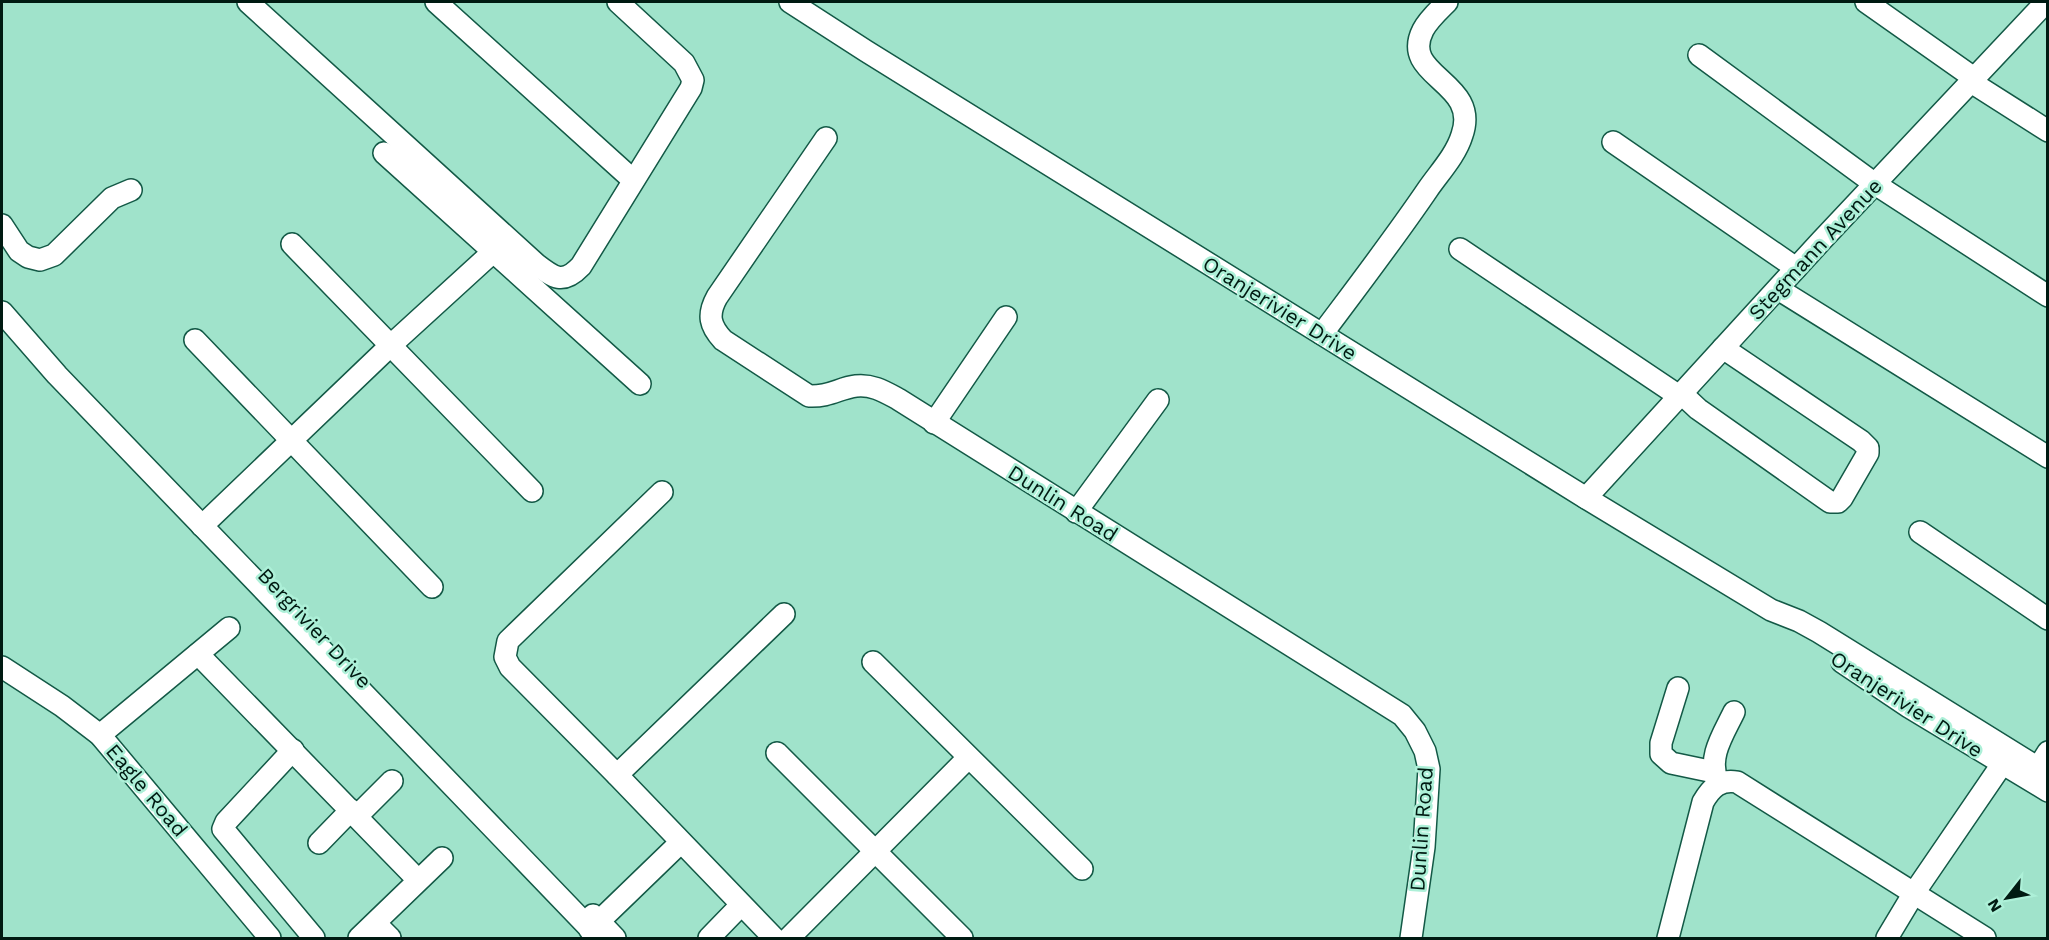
<svg xmlns="http://www.w3.org/2000/svg" width="2049" height="940" viewBox="0 0 2049 940" font-family="'Work Sans',sans-serif">
<style>
.lines{fill:none;stroke-linecap:round;stroke-linejoin:round}
.minor-casing{stroke:#135946;stroke-width:24}
.minor{stroke:#fff;stroke-width:21}
.labels{text-anchor:middle;dominant-baseline:central;stroke-width:5;stroke-linejoin:round;paint-order:stroke}
.street-label{font-size:21px;fill:#001a12;stroke:#adf0d8}
</style>
<rect width="100%" height="100%" fill="#a0e3cb"/>
<g class="lines">
<defs>
<g id="minor">
<path d="M248,2L536,264C554,278 563,285 581,266L691,88L693,80L684,63L618,2"/>
<path d="M436,2L633,180"/>
<path d="M790,2L866,51L1586,498L1771,610L1799,621L1819,632L2048,774"/>
<path d="M1866,2L1974,78"/>
<path d="M1699,55L1875,184L2048,296"/>
<path d="M1971,82L2048,131"/>
<path d="M826,138L717,297C707,315 710,326 723,340L809,396C830,397 839,388 856,386C872,384 885,392 898,399L1402,715L1415,731L1425,751L1429,769L1424,847L1411,938"/>
<path d="M1613,142L1796,268"/>
<path d="M384,153L640,384"/>
<path d="M2,225L19,251L28,257L40,260L54,255L112,198L131,190"/>
<path d="M292,244L532,491"/>
<path d="M1460,249L1679,396"/>
<path d="M1778,289L2048,457"/>
<path d="M2,312L57,375L599,938"/>
<path d="M1322,334C1358,286 1394,239 1428,189C1439,173 1456,155 1462,135C1481,81 1399,77 1423,30C1428,20 1439,10 1447,2"/>
<path d="M195,340L432,587"/>
<path d="M1682,394L1698,409L1830,502H1838L1842,498L1868,453V448L1861,441L1723,348"/>
<path d="M934,423L1006,317"/>
<path d="M662,492L508,641L505,657L510,667L617,775L774,938"/>
<path d="M1586,498L1821,241L2046,2"/>
<path d="M1076,512L1158,400"/>
<path d="M202,526L390,346L493,252"/>
<path d="M1920,532L2048,619"/>
<path d="M198,654L418,880"/>
<path d="M873,662L1082,869"/>
<path d="M1842,662L1909,707L2048,791"/>
<path d="M2,667L62,706L100,735L270,938"/>
<path d="M1678,688L1661,743V754L1671,763L1714,772"/>
<path d="M100,735L229,628"/>
<path d="M293,750L226,822L223,829L314,938"/>
<path d="M777,753L962,938"/>
<path d="M2038,768L2048,752"/>
<path d="M617,775L784,614"/>
<path d="M1718,783C1707,757 1723,735 1734,712"/>
<path d="M357,816L392,781"/>
<path d="M319,843L351,810"/>
<path d="M593,915L615,938"/>
<path d="M376,924L390,938"/>
<path d="M590,930L680,843"/>
<path d="M359,938L442,858"/>
<path d="M709,938L741,905"/>
<path d="M789,938L968,758"/>
<path d="M1668,938L1703,802C1711,788 1720,779 1737,782L1985,938"/>
<path d="M1887,938L1914,893L2009,754"/>
</g>
</defs>
<use href="#minor" class="minor-casing"/>
<use href="#minor" class="minor"/>
</g>
<g class="labels">
<g class="street-label">
<text transform="translate(1815 249) rotate(-47)">Stegmann Avenue</text>
<text transform="translate(1280 308) rotate(32)">Oranjerivier Drive</text>
<text transform="translate(1063 503) rotate(32)">Dunlin Road</text>
<text transform="translate(315 628) rotate(47)">Bergrivier Drive</text>
<text transform="translate(1907 704) rotate(33)">Oranjerivier Drive</text>
<text transform="translate(147 790) rotate(50)">Eagle Road</text>
<text transform="translate(1421 829) rotate(-86)">Dunlin Road</text>
</g>
</g>
<rect width="2049" height="940" fill="none" stroke="#001a12" stroke-width="6"/>
<g transform="translate(2007 898) rotate(239)" stroke="#adf0d8" stroke-width="4.5" paint-order="stroke">
<path d="M0-4.5L10 22L0 15L-10 22Z" fill="#001a12"/>
<text y="-9" font-size="16" font-weight="bold" text-anchor="middle" fill="#001a12">N</text>
</g>
</svg>
